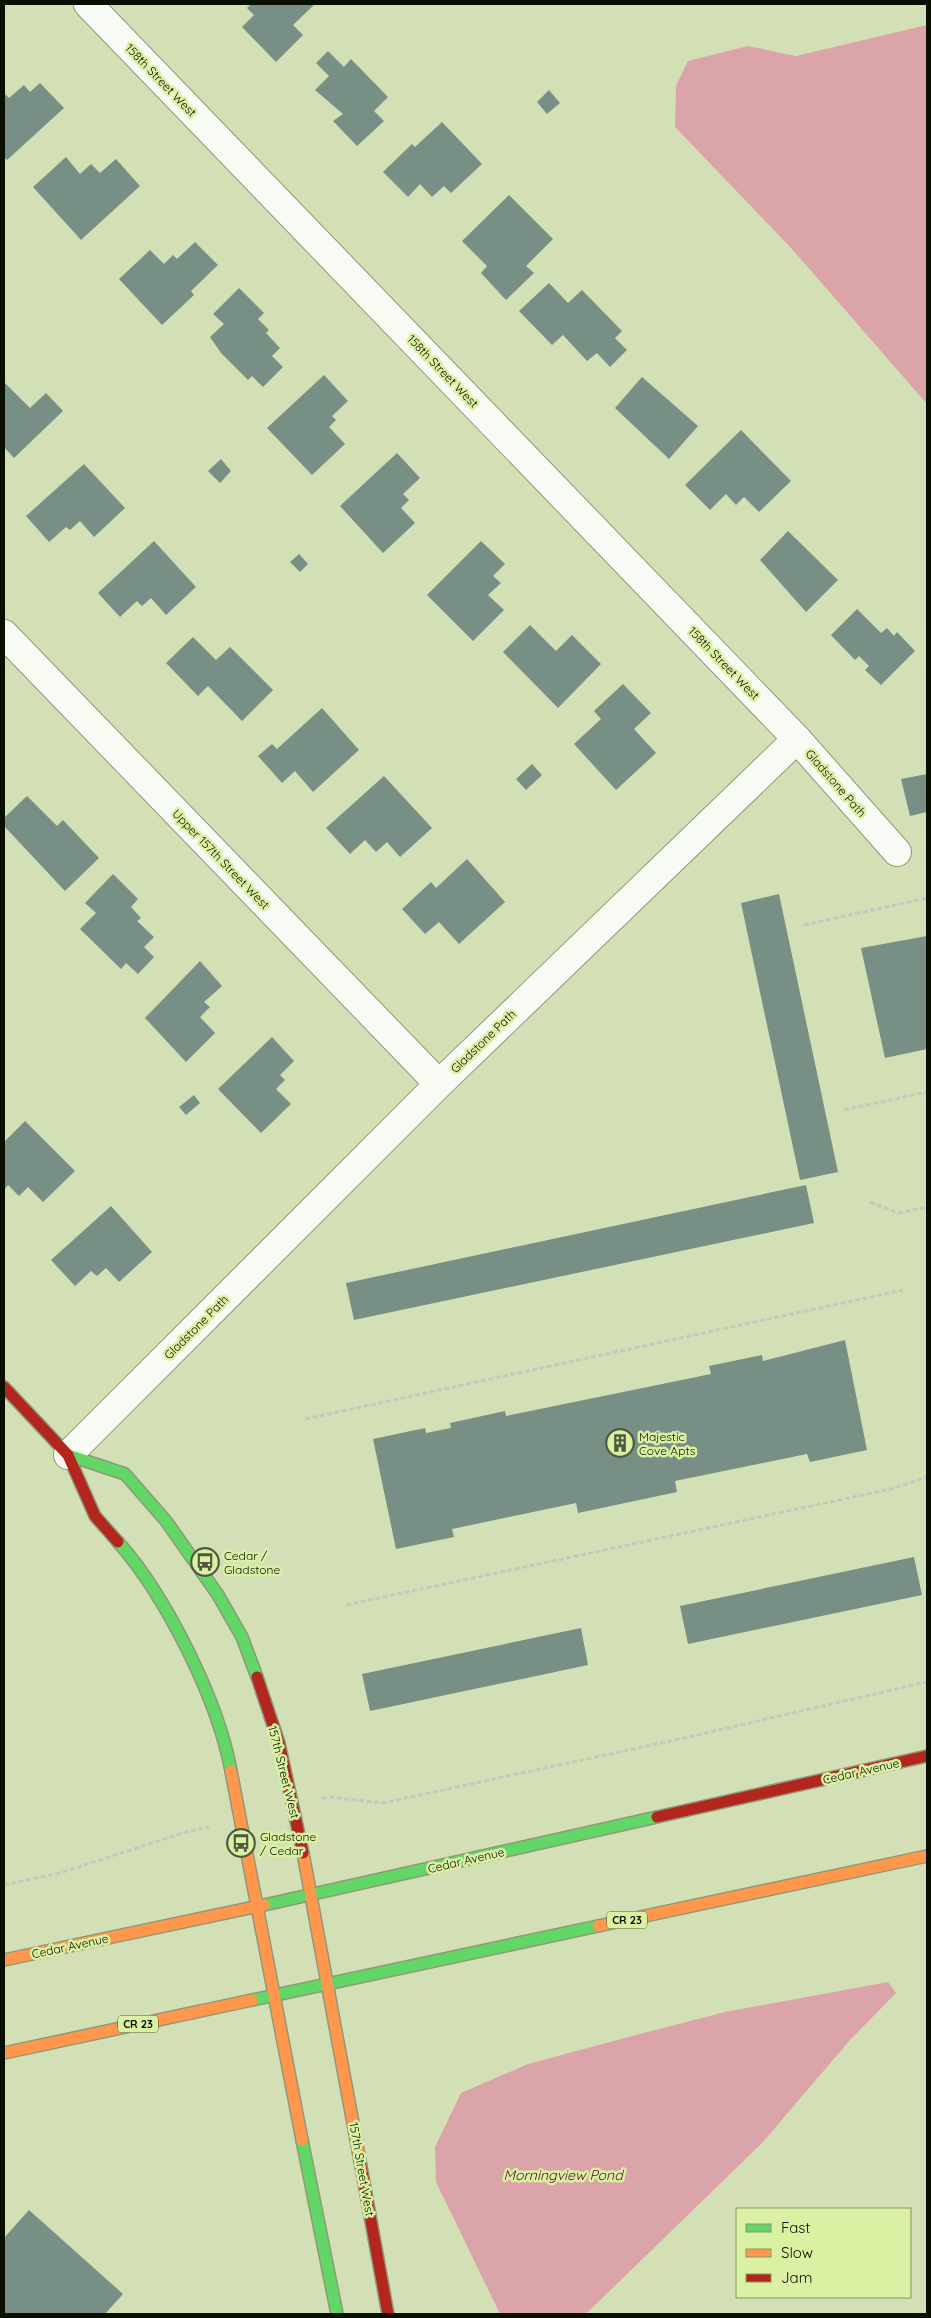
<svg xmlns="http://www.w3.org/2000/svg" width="931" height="2318" viewBox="0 0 931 2318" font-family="Quicksand,sans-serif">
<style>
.water{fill:#dba4a8}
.building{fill:#788f85}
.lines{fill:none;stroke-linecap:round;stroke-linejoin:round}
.street-casing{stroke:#8f9978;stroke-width:30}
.fast-casing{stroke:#8f9978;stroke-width:14}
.slow-casing{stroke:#8f9978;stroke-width:14}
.jam-casing{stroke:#8f9978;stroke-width:14}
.path{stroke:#c5c8bd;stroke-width:3;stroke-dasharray:5 2.5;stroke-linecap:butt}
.street{stroke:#f8faf4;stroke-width:28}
.fast{stroke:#63d668;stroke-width:11}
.slow{stroke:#ff974d;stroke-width:11}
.jam{stroke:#b3261e;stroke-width:11}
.labels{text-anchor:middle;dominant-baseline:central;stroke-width:5;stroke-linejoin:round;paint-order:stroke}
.shield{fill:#daf1a4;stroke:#485431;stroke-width:1}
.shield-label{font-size:11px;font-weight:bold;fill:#0a1000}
.street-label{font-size:12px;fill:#0a1000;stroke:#daf1a4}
.poi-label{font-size:12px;fill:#0a1000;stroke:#daf1a4;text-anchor:start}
.water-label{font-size:14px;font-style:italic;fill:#560b2a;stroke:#daf1a4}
</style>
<rect width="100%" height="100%" fill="#d3e0b6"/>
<g class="water">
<path d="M927,25V404L792,249L675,127L676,86L688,61L748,46L796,56Z"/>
<path d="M888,1982L896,1993L850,2040L762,2143L589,2311L584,2314H500L436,2182L435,2147L461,2093L528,2064L636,2035L725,2012Z"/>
</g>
<g class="building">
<path d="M251,4H315L293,25L303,35L276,62L242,27L254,15L247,8Z"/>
<path d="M328,51L344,67L351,59L388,97L374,111L384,121L357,146L333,121L343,114L315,90L329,76L316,63Z"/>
<path d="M40,83L64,108L7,160L4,157V93L9,98L24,85L30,92Z"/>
<path d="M549,90L560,103L547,114L537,102Z"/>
<path d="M442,122L482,164L451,193L444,186L432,197L420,184L408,197L383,172L412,144L415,147Z"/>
<path d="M66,157L80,174L91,164L100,173L116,159L140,186L81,240L33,187Z"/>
<path d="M509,195L553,239L526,266L534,273L506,300L481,273L487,266L462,241Z"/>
<path d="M195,242L218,265L191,291L194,295L162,325L119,279L150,250L164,264L173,255L177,259Z"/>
<path d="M549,283L568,303L582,290L622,331L615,338L627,350L610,367L597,353L587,361L563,335L552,345L519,311Z"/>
<path d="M239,288L264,313L258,319L269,330L266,333L280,348L272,356L283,367L263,387L252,376L248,380L221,353L210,337L224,324L213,314Z"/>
<path d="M324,375L348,401L332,416L336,420L329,427L345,444L312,475L267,428Z"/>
<path d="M642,377L698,426L669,459L615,408Z"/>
<path d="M4,382L30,408L46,393L63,411L14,458L4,447Z"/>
<path d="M741,430L791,481L759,512L744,497L736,505L726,494L710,510L685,485Z"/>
<path d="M397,453L420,478L403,494L409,500L401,508L415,523L383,553L340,506Z"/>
<path d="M221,459L231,471L220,483L208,471Z"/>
<path d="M84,464L125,508L94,537L80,521L70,530L66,527L49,542L26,516Z"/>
<path d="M788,531L838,580L806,612L760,560Z"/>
<path d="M154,541L196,587L166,615L151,598L142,606L137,601L120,617L98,593Z"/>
<path d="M481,541L505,564L493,576L501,583L488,595L504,610L473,641L427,595Z"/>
<path d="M299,554L308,564L300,572L290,562Z"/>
<path d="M857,609L881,633L887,628L894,636L897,632L915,651L881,685L865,670L869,666L859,656L855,660L831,635Z"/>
<path d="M530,625L556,651L572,635L601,664L558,708L503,652Z"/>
<path d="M193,637L216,660L230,647L273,690L242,721L208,686L198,696L166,663Z"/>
<path d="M623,684L651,713L634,729L656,753L616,790L574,744L601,719L594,711Z"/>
<path d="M322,708L359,750L313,792L295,771L282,783L258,756L272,744L277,749Z"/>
<path d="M532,764L542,775L526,790L516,779Z"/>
<path d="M927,774V812L910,816L901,779Z"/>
<path d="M384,776L432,828L400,857L387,842L376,852L365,840L350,854L326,828Z"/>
<path d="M27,796L57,826L63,820L99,858L65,891L4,826V818Z"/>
<path d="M467,859L505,902L459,944L439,922L425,934L402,909L431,882L436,888Z"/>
<path d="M113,874L138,899L131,907L141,918L137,921L154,937L144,947L154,957L138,974L126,963L121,969L80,929L96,913L85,903Z"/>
<path d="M779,894L838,1172L800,1180L741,903Z"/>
<path d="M927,936V1049L885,1058L861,948Z"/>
<path d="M200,961L222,986L204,1002L210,1007L200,1017L215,1033L186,1062L145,1018Z"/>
<path d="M272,1037L294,1061L280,1075L285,1080L276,1089L291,1104L261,1133L218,1089Z"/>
<path d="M194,1095L200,1103L186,1115L179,1107Z"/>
<path d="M25,1121L75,1171L43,1202L28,1187L19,1196L8,1185L4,1190V1142Z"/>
<path d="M806,1185L814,1223L354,1320L346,1283Z"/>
<path d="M111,1206L152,1252L119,1282L106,1268L97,1276L91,1271L75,1286L51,1260Z"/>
<path d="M845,1340L867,1450L810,1462L807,1454L675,1481L677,1492L578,1513L576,1503L452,1529L454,1537L396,1549L373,1439L425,1428L426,1433L451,1428L450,1423L505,1411L506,1416L711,1374L709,1366L762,1355L763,1361Z"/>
<path d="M914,1557L922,1595L688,1644L680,1606Z"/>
<path d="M581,1628L588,1665L370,1711L362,1674Z"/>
<path d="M29,2210L123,2294L105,2314H4V2238Z"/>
</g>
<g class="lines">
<defs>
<g id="street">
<path d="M88,4L797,739L897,852"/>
<path d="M4,634L439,1084"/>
<path d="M68,1455L439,1084L797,739"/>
</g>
<g id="fast">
<path d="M68,1455L125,1474L166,1521L218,1595L242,1637L257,1677"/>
<path d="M118,1542C166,1596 218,1700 231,1771"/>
<path d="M264,1905L657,1817"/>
<path d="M252,2000L598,1926"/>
<path d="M302,2140L337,2314"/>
</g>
<g id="slow">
<path d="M231,1771L302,2140"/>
<path d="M303,1853L360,2161"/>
<path d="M598,1926L927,1856"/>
<path d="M4,1960L264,1905"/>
<path d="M4,2053L252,2000"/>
</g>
<g id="jam">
<path d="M4,1387L68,1455L95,1516L118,1542"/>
<path d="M257,1677L279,1743L303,1853"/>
<path d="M657,1817L927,1756"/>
<path d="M360,2161L388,2314"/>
</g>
</defs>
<use href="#street" class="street-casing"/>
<use href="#fast" class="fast-casing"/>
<use href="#slow" class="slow-casing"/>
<use href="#jam" class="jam-casing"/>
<g class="path">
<path d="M804,925L927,898"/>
<path d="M844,1110L927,1092"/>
<path d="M870,1202L898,1213L927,1207"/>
<path d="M305,1419L903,1290"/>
<path d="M346,1605L891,1489L927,1477"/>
<path d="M322,1799L329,1797L383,1803L684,1738L927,1682"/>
<path d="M4,1885L60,1873L186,1832L209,1827"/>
</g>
<use href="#street" class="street"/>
<use href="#fast" class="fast"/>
<use href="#slow" class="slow"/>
<use href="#jam" class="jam"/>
</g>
<defs>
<symbol id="building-ring" viewBox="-11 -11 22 22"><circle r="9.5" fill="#daf1a4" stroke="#505940" stroke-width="1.5"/><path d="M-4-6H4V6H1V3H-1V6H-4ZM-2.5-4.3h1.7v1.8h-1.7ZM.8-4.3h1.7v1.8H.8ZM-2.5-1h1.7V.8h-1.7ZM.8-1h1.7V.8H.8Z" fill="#505940"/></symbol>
<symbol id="bus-ring" viewBox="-11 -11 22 22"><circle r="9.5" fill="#daf1a4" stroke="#505940" stroke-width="1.5"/><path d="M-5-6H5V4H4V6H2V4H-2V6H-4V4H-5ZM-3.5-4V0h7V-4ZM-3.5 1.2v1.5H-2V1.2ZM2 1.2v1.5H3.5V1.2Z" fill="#505940"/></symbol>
</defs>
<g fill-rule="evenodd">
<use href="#building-ring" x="604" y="1427" width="32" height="32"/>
<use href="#bus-ring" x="189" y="1546" width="32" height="32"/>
<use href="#bus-ring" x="225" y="1827" width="32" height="32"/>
</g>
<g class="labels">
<g class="shield">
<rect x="607" y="1911.5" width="40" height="17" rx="4"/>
<rect x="118" y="2015.5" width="40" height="17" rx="4"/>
</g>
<g class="shield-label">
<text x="627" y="1920">CR 23</text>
<text x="138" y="2024">CR 23</text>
</g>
<g class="street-label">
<text transform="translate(161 80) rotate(46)">158th Street West</text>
<text transform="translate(443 371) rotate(46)">158th Street West</text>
<text transform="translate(724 663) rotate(46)">158th Street West</text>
<text transform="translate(836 783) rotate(49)">Gladstone Path</text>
<text transform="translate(221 859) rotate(46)">Upper 157th Street West</text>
<text transform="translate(483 1041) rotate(-44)">Gladstone Path</text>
<text transform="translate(196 1327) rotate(-45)">Gladstone Path</text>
<text transform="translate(861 1771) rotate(-13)">Cedar Avenue</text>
<text transform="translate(284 1772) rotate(76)">157th Street West</text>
<text transform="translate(466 1860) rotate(-13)">Cedar Avenue</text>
<text transform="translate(70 1946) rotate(-12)">Cedar Avenue</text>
<text transform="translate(362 2169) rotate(80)">157th Street West</text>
</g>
<g class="poi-label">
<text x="639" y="1436">Majestic<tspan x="639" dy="14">Cove Apts</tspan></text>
<text x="224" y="1555">Cedar /<tspan x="224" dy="14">Gladstone</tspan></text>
<text x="260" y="1836">Gladstone<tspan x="260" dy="14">/ Cedar</tspan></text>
</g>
<g class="water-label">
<text x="563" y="2175">Morningview Pond</text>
</g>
</g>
<rect width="931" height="2318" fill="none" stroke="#0a1000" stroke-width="10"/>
<rect x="736" y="2208" width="175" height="90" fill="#daf1a4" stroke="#879762"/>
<rect x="746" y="2224" width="25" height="8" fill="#63d668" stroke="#879762"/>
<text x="781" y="2233" font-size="15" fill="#0a1000">Fast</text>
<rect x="746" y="2249" width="25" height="8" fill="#ff974d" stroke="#879762"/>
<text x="781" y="2258" font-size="15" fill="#0a1000">Slow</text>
<rect x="746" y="2274" width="25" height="8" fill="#b3261e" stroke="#879762"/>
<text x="781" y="2283" font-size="15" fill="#0a1000">Jam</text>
</svg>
